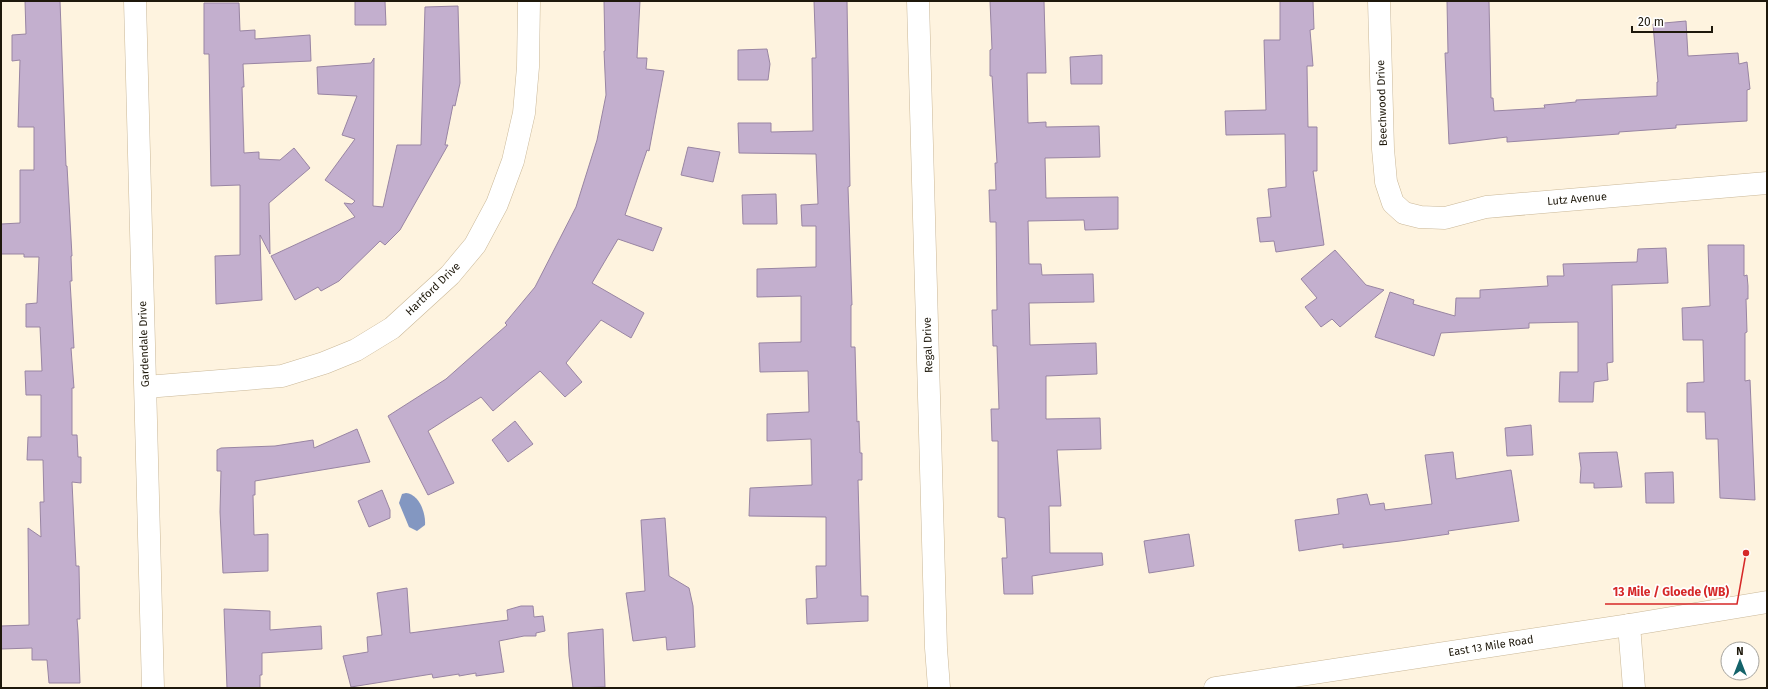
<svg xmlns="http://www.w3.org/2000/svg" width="1768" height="689" viewBox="0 0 1768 689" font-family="'Fira Sans',sans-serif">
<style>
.water{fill:#8397c1}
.building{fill:#c3afce;stroke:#9985a3}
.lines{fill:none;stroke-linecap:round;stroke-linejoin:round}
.street-casing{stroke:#cab898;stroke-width:23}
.secondary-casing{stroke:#cab898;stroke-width:23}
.street{stroke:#fff;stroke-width:22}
.secondary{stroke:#fff;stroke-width:22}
.labels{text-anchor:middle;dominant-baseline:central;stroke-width:3.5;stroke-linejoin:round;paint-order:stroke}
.street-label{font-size:11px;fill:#1e180b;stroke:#fff}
.leader{fill:none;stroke:#d62828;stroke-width:1.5}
.callout-dot{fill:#d62828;stroke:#fff;stroke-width:1.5}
.callout-label{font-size:12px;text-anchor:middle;font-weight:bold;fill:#d62828;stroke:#fff;stroke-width:3.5;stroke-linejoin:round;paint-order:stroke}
</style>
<rect width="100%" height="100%" fill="#fef3df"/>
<path class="water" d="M406,493C419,494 426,513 425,525L417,531L409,527L399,503L402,494Z"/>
<g class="building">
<path d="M25,1H60L66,166H67L72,256H71L72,281H70L74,348H71L74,388H72V435H77L78,457H81V483L72,482L76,566H79L80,619H77L78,631L80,683H49L47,660H32V648L1,649V626L29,625L28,528L41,537L40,502H44L43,460H27L28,437H41V395H26L25,371H42L40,327H26V304L37,303L39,257H24V254H1V224L20,223V170H34V127H18L20,60L12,61V35L26,34Z"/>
<path d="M355,1H385L386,25H355Z"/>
<path d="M604,1H640L637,58H647L646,69L664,71L649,151L647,150L625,215L662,228L653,251L618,239L592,283L644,313L631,338L601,320L566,363L582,382L565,397L540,371L493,411L481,397L428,431L454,483L428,495L388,416L446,379L507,325L505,323L535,287L576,207L597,140L606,95L604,51H605Z"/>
<path d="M814,1H847L850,186L848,187L852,305H851V347H855L857,422L859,421L860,453H862V480H858L861,596H868V621L807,624L806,599L817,598L816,566H826V517L749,516L750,488L812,485L811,439L767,441V414L809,412L808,371L760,372L759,343L801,342V296L757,297V269L816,267V226H802L801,205L818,204L816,154L739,153L738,123H771V132L813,131L812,58H816Z"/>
<path d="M990,1H1044L1046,73H1027L1028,123L1046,122V127L1099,126L1100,157L1045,158L1046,198L1118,197V229L1085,230L1084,220L1028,221L1029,264H1041L1042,275L1093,274L1094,302L1029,303L1030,345L1096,343L1097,374L1046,376V419L1100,418L1101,449L1057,450L1061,506H1049L1050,553H1102L1103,565L1032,576L1033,594H1004L1002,558H1007L1005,518L998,517V441H992L991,409H999L997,346H993L992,310H997L996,222H990L989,190H996L995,163H997L992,76H990V50L992,49Z"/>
<path d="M1280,1H1313L1314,29L1310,30L1313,66H1307L1308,127H1317V171H1313L1324,245L1276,252L1274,241L1260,242L1257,218L1271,217L1268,189L1286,187L1285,134L1226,135L1225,111L1266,110L1264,40H1280Z"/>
<path d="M1447,1H1489L1491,98H1493L1494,111L1545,108L1544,105L1576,102V100L1657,96V82H1658L1653,24L1686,21L1688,56L1738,53L1739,64L1747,62L1750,89L1747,90V121L1676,125V128L1619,132V134L1507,142V137L1449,144L1445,53H1448Z"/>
<path d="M204,3H239L240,31L255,30V39L310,35L311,61L243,64L244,87H242L244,153L259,152V159L280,160L294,148L310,168L269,203L270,254L260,235L262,300L216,304L215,256L240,255V185L211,186L209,54H204Z"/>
<path d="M458,6L460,83L455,106L453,105L445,145H448L400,230L385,245L380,241L339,281L321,291L318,287L295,300L271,256L355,217L344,203L352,204L355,201L325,180L355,139L342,135L357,96L318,94L317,67L371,63L374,58L373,206L383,207L397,145H421L425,7Z"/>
<path d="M767,49L770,64L768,80H738V50Z"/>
<path d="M1102,55V84H1071L1070,57Z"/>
<path d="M688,147L720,152L713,182L681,175Z"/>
<path d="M776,194L777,224H743L742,195Z"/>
<path d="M1708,245H1744V276L1747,275L1748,286V299H1746L1747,332L1745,333V381L1750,380L1755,500L1720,498L1718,439H1706L1705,412H1687V383L1704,382L1703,340H1683L1682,308L1710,306Z"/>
<path d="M1666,248L1668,283L1612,285L1613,362L1607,363L1608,380L1594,382L1593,402H1559L1560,372H1578V322L1529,323V328L1441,333L1434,356L1375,337L1390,292L1414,300L1413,304L1455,316L1456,298H1480V290L1548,286L1547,276H1564L1563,264L1637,262L1638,249Z"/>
<path d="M1335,250L1366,285L1384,290L1340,327L1332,319L1321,327L1305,307L1317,298L1301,279Z"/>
<path d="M515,421L533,444L508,462L492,440Z"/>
<path d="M1531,425L1533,455L1507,456L1505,428Z"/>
<path d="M357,429L370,462L255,481V495H253L254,535L268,534V571L223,573L220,512L221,471H217V450L221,448L275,446L313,440L314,448Z"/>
<path d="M1453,452L1456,479L1511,470L1519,521L1448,531L1449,534L1400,541L1343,548V544L1299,551L1295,520L1339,514L1337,499L1367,494L1370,505L1384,503L1385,510L1432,504L1425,455Z"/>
<path d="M1617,452L1622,487L1594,488V483H1580L1581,468L1579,453Z"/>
<path d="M1673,472L1674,503H1646L1645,473Z"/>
<path d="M382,490L390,510V518L369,527L358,501Z"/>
<path d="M665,518L669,576L689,588L693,606L695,647L667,650L666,637L633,641L626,593L645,591L641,520Z"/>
<path d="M1189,534L1194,566L1149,573L1144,541Z"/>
<path d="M407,588L410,633L508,620L507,610L521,606H533L534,617L543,616L545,631L536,633V636H524L499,641L504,672L476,676V673L459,676V674L433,678L432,674L351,687L343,656L368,652L367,637L382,635L377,593Z"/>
<path d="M224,609L270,611V630L321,626L322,649L262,653V675H260V688H227Z"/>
<path d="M603,629L605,687L573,688L569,656L568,633Z"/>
</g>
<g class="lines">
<defs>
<g id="street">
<path d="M135,1L153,688"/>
<path d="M918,1L936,648L939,688"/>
<path d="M1379,1L1383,149L1386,182L1393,203L1404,213L1420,217L1445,218L1486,207L1767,183"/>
<path d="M146,387L282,376L324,363L356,350L392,328L450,275L475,245L497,204L513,161L524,113L528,67L529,1"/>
<path d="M1629,625L1634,688"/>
</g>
<path id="secondary" d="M1215,688L1629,625L1767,602"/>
</defs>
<use href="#street" class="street-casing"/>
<use href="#secondary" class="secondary-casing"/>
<use href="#street" class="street"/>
<use href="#secondary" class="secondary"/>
</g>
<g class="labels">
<g class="street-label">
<text transform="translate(1382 103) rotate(-92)">Beechwood Drive</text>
<text transform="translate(1577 199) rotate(-5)">Lutz Avenue</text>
<text transform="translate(433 289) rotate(-44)">Hartford Drive</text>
<text transform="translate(144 344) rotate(-92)">Gardendale Drive</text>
<text transform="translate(928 345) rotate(-92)">Regal Drive</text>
<text transform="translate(1491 646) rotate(-9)">East 13 Mile Road</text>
</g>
</g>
<path class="leader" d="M1746 553L1737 604H1605"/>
<circle class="callout-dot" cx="1746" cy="553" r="4"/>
<g class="callout-label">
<text x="1671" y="596">13 Mile / Gloede (WB)</text>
</g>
<rect width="1768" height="689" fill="none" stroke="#1e180b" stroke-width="4"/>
<g transform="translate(1740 661)"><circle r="19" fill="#ffffff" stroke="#a5a39d"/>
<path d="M0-3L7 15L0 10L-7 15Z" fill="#14636a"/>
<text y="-6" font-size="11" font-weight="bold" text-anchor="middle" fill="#1e180b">N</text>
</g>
<path d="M1632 26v6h80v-6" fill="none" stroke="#1e180b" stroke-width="2"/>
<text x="1638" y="26" font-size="12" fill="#1e180b" stroke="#ffffff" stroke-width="3" paint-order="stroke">20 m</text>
</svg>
